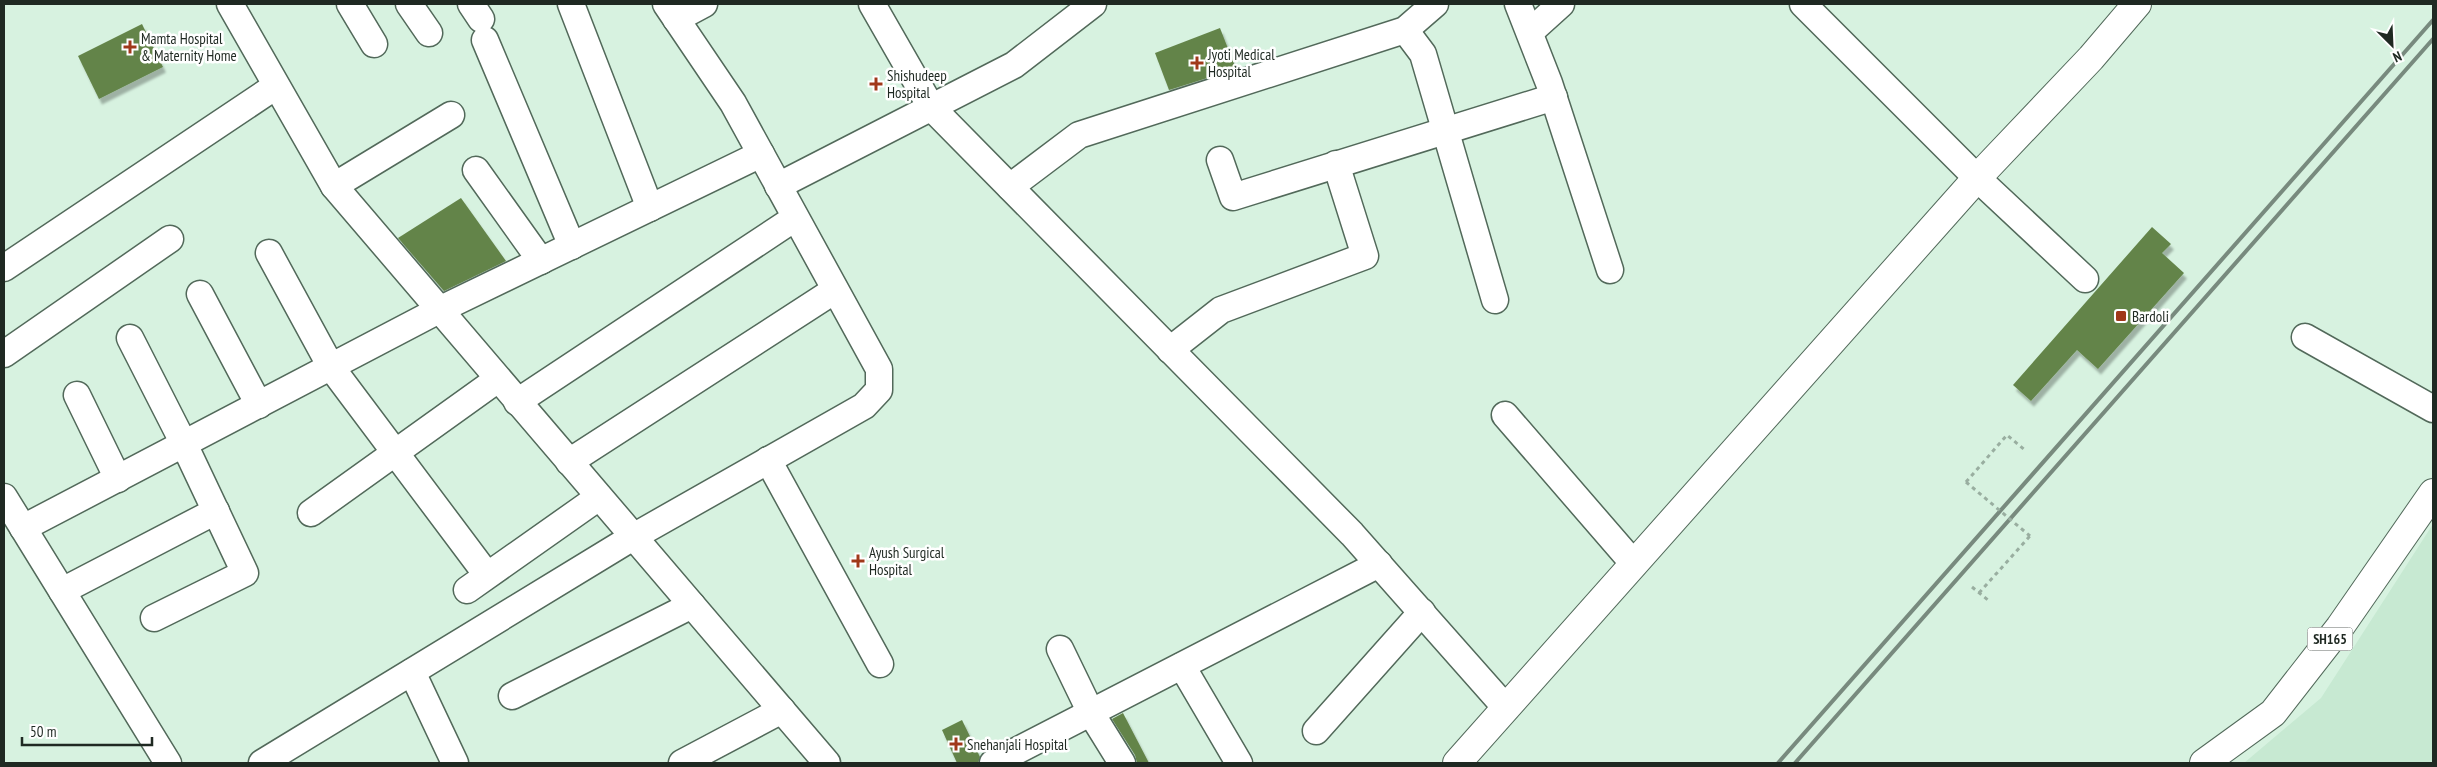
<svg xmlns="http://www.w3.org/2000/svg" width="2437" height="767" viewBox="0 0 2437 767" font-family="'PT Sans Narrow',sans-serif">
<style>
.built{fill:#c7e9d2}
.building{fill:#64844a;filter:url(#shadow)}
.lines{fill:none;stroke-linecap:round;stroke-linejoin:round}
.minor-casing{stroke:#52695a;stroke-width:29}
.major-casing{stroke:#52695a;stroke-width:30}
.path{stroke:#99aea0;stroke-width:3;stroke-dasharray:4 4;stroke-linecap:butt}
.minor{stroke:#fff;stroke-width:26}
.major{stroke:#fff;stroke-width:28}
.rail{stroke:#788a7e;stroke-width:4}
.path-bridge{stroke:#99aea0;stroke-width:3;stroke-dasharray:4 4;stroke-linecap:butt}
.poi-dot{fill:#a0381a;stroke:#fff;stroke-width:2}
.labels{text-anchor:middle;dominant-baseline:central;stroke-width:5;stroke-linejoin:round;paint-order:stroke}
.shield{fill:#fff;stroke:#626964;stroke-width:1}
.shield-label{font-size:14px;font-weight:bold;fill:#1f2922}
.poi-label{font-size:15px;fill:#1f2922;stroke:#fff;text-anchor:start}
</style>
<defs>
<filter id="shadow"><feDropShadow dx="3" dy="5.5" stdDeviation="1" flood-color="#0004"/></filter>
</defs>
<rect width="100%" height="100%" fill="#d7f2e0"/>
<path class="built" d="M2433,524V763H2244L2321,698Z"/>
<g class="building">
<path d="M142,24L163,67L99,99L78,56Z"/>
<path d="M1220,28L1236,69L1169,90L1155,53Z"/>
<path d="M461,198L506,261L444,291L398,238Z"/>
<path d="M2152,227L2171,244L2162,253L2184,273L2098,369L2077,350L2031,401L2013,385Z"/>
<path d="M1123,713L1149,763H1137L1135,755L1112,719Z"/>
<path d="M962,720L980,757L978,763H957L942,730Z"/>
</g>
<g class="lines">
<defs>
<g id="minor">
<path d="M230,4L334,186L827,763"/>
<path d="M350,4L374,44"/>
<path d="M409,4L429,33"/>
<path d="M471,4L481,19"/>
<path d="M571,4L650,208"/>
<path d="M872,4L931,107L1352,534L1506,708"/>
<path d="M1518,4L1549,83L1610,270"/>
<path d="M1803,4L1977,178L2085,279"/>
<path d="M676,19L704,4"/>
<path d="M1405,30L1423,54L1495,300"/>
<path d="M1530,32L1561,4"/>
<path d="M485,40L572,246"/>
<path d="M1220,160L1233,197L1554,97"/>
<path d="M476,170L541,261"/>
<path d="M334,186L451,115"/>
<path d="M778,186L1014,65L1093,4"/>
<path d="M1010,187L1079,135L1405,30L1435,4"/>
<path d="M269,253L331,367L487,575"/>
<path d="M4,268L276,86"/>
<path d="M200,294L259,405"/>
<path d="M2305,337L2433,409"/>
<path d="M130,338L184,444L245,573L154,618"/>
<path d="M1170,350L1221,310L1365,256L1336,164"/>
<path d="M4,354L170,239"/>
<path d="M77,395L118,479"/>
<path d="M517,402L795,218"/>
<path d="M1505,415L1634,564"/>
<path d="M768,460L880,664"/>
<path d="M569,462L835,290"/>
<path d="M4,497L168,763"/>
<path d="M311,513L498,379"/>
<path d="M23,528L439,310L761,154"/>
<path d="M467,590L599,497"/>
<path d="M62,591L216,511"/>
<path d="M1060,649L1091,713L1122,763"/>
<path d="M1182,666L1239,763"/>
<path d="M412,672L455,763"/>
<path d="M512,696L692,605"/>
<path d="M1316,731L1422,612"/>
<path d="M262,763L633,537L864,406L879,390V369L733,103L666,4"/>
<path d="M682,763L782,710"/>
<path d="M993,763L1379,564"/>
</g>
<g id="major">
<path d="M1457,763L1977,178L2091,58L2137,4"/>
<path d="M2204,763L2273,713L2340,627L2433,493"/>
</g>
</defs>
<use href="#minor" class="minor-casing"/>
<use href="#major" class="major-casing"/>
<g class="path">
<path d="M1966,482L2007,435L2026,451"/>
<path d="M1972,587L1988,600"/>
<path d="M1979,593L2030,536"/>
</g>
<use href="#minor" class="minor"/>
<use href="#major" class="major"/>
<g class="rail">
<path d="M1778,763L2433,20"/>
<path d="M1795,763L2433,39"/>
</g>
<path class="path-bridge" d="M1966,482L2030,536"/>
</g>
<g class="poi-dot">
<path d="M127.5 39.5h5v5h5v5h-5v5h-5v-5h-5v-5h5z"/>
<path d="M1194.5 55.5h5v5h5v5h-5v5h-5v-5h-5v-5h5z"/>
<path d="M873.5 76.5h5v5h5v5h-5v5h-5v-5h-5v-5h5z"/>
<rect x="2115" y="310" width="12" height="12" rx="2.5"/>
<path d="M855.5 553.5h5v5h5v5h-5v5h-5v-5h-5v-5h5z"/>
<path d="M953.5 736.5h5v5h5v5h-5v5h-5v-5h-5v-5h5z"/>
</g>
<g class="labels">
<rect class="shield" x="2307.5" y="627.5" width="45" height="23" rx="4"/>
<g class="shield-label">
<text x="2330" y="639">SH165</text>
</g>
<g class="poi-label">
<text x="141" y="38">Mamta Hospital<tspan x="141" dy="17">&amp; Maternity Home</tspan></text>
<text x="1208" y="54">Jyoti Medical<tspan x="1208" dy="17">Hospital</tspan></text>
<text x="887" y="75">Shishudeep<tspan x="887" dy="17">Hospital</tspan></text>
<text x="2132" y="316">Bardoli</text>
<text x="869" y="552">Ayush Surgical<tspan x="869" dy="17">Hospital</tspan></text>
<text x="967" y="744">Snehanjali Hospital</text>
</g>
</g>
<rect width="2437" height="767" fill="none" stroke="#1f2922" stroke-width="10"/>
<g transform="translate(2392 45) rotate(156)" stroke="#ffffff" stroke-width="4" paint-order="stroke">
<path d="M0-4L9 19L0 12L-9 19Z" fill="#1f2922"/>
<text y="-8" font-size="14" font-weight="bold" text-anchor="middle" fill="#1f2922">N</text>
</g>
<path d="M22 737v8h130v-8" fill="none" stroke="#1f2922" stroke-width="2.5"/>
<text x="30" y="737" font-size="15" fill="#1f2922" stroke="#ffffff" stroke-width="4" paint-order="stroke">50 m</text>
</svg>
